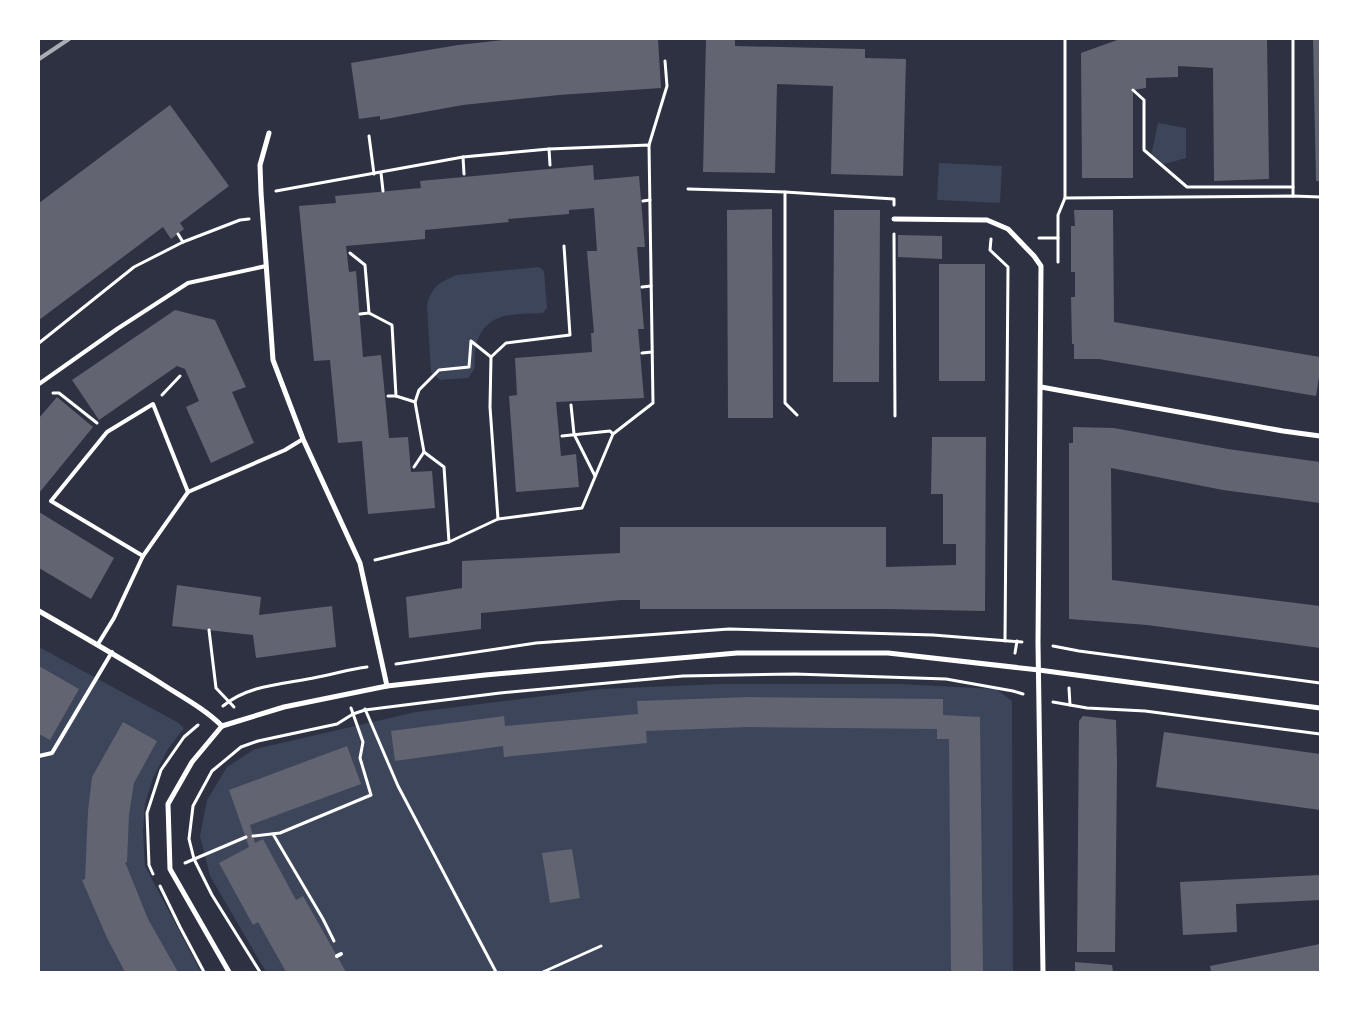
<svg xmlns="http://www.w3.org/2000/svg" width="1359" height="1011" viewBox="0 0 1359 1011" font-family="Commissioner,sans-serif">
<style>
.green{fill:#3c4559}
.building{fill:#626471}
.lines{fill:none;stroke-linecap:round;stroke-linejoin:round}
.path{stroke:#fff;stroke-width:3}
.service{stroke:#fff;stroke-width:4}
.minor{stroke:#fff;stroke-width:5}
.rail{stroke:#abadb3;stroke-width:4}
</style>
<rect width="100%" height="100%" fill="#2d3142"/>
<g class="green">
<path d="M1158,123L1186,128V158L1161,165L1151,156Z"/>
<path d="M939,163L1002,166L1000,203L937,200Z"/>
<path d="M539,267L544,271L547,308L543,313C529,314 514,313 501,317C478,325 473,347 475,368L468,378L440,380L431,372L427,305C432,286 440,282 457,275Z"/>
<path d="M39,647L177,722L184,728L168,749L153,778L145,804L143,831L145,866L201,972H39Z"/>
<path d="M720,684H901L996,689L1012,701L1013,972H266L210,876L200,836L207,800L227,767L255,749L416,712L600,689Z"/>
</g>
<g class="building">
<path d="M513,39H658L661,88L559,95L463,105L380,120V116L359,119L351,63L458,45Z"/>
<path d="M706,39H735V46L865,49V58L906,59L903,176L831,174L833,86L777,84L775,173L703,172Z"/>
<path d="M1120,39H1267L1269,179L1214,181L1213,68L1178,66V77L1146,78V88L1133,90V178H1082L1081,53Z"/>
<path d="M1313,39H1320V181H1316Z"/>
<path d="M170,105L229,186L180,223L184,229L171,239L163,227L39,320V203Z"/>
<path d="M593,165L594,180L639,176L645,247H637L644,329H638L644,398L556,402L561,456L576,454L579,487L516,492L509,396L517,395L515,358L592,352L591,333H594L587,251H597L594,208L569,210V214L508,219L509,222L425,230V239L346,246L349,272L356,271L363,357L381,355L389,438L408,437L411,472L432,471L435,508L368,514L362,441L338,443L330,360L314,361L299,206L336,203L335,196L421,188L420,181Z"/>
<path d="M772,209L773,418H728L727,210Z"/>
<path d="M834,210H880L879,382H833Z"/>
<path d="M1074,210H1113L1114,322L1320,357V371L1316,396L1099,359H1074V344H1072L1071,297H1075V272H1071V226H1075Z"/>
<path d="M898,235L942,236V259L898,257Z"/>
<rect x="939" y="264" width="46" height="117"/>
<path d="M175,310L215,320L246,387L232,392L254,443L211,463L186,407L199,401L185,369L177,366L99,420L72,380Z"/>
<path d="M57,397L93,427L39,493V418Z"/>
<path d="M1073,427L1114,428L1228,449L1320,462V503L1223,490L1111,468L1112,580L1320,606V648L1147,625L1069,619V443H1073Z"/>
<path d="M932,437H986L985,611L886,609H640V600H621L481,613V629L409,638L406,597L462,588V561L620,553V527H886V567L956,565V544H943V494H931Z"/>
<path d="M39,512L114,558L91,599L39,568Z"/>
<path d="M177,585L261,597L259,615L332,606L336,647L256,658L253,635L172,626Z"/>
<path d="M39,666L79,689L50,740L39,734Z"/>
<path d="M749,697L943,699V715L980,717L983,972H951L949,739H937V729L749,727L646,731L647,743L504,757L503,746L395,761L391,731L504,716L505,726L638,714L637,701Z"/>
<path d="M1083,716L1116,720L1117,763L1115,952H1077L1079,721Z"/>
<path d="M123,722L157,741L134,783L129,815L127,862H125L148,919L178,972H125L107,938L82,880L85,879L88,811L92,777Z"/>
<path d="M1164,732L1320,754V810L1156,787Z"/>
<path d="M347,746L361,784L250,825L255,843L263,839L296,900L303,896L346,972H286L258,922L253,925L219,863L249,847L229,790Z"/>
<path d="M572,849L580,898L550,903L542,853Z"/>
<path d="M1320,875V900L1236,904L1237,932L1183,935L1180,882Z"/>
<path d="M1320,944V972H1211L1210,966Z"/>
<path d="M1075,962L1112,965L1113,972H1075Z"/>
</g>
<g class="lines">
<g class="path">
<path d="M1133,90L1144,100V150L1187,187H1293"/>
<path d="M369,136L374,174"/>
<path d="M649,145L667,86L665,61"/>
<path d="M549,149L550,165"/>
<path d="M463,157L464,174"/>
<path d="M381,173L383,191"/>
<path d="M688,189L785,192L894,199V205"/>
<path d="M276,191L463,157L549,149L649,145L653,403L613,434L582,508L498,519L449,542L375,560"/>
<path d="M785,192V403L797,415"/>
<path d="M1293,196V39"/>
<path d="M1065,198L1293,196L1320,197"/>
<path d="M643,201L650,200"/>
<path d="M178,234L183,242L240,220L249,219"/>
<path d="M894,234L895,416"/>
<path d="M1039,238H1058"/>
<path d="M991,239L990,250L1008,267L1005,641"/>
<path d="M350,253L365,265L369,313L392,325L396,396L415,402L424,452L444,467L449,542"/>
<path d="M1058,262V215L1065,198V39"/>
<path d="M642,287L651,286"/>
<path d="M360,314L369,313"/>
<path d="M39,343L134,267L183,242"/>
<path d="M642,353L652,352"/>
<path d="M53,393H59L97,423"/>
<path d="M162,395L180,376"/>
<path d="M388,396H396"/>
<path d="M415,402L419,390L439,370L469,367L471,341L491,357"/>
<path d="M571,405L574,434L595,476"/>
<path d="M562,436L610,431L613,434"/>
<path d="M414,467L424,452"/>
<path d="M498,519L490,407L491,357L506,343L570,335L564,246"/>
<path d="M209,630L216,688L234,707"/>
<path d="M1053,646L1079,651L1320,683"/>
<path d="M1015,653L1017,641"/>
<path d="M396,664L536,643L729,629L933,635L1022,642"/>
<path d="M1069,688L1070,705"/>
<path d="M1053,702L1087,708L1145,711L1320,734"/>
<path d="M223,706C249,684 287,684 318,677C335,674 350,669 367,667"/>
<path d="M365,709L398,786L496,972"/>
<path d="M273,834L323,919L334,941"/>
<path d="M253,836L280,833L371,795L360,758L363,742L351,708"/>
<path d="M185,863L246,837"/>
<path d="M153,874L149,865L147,813L161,770L184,737L198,725"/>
<path d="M160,886L180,927L204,972"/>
<path d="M260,972L212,895L194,859L189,839L193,806L212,771L241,747L258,741L337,724L353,714L365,710L500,693L683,676L795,674L946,679L1013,691L1023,694"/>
<path d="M543,972L601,946"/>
</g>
<g class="service">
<path d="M39,384L117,329L188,283L266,266"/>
<path d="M143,556L51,501L107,432L153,404L188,492"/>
<path d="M98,644L114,618L143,556L188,492L285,450L303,439"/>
<path d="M39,756L52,753L112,652"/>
<path d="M337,956L341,954"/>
</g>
<g class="minor">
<path d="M269,133L260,165L261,193L273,360L303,439L360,563L387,686"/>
<path d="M894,219L987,220L1008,229L1034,256L1041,266L1038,643L1043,972"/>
<path d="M1041,387L1283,431L1320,436"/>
<path d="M39,611C79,634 119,657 159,682C180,696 204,708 222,726"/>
<path d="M222,726L284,707L387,686L485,675L737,653H888L1039,670L1320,708"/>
<path d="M222,726L192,762L168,804L170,869L229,972"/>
</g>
<path class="rail" d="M39,59L69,39"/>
</g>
<rect width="1359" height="1011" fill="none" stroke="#ffffff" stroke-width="80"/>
</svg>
